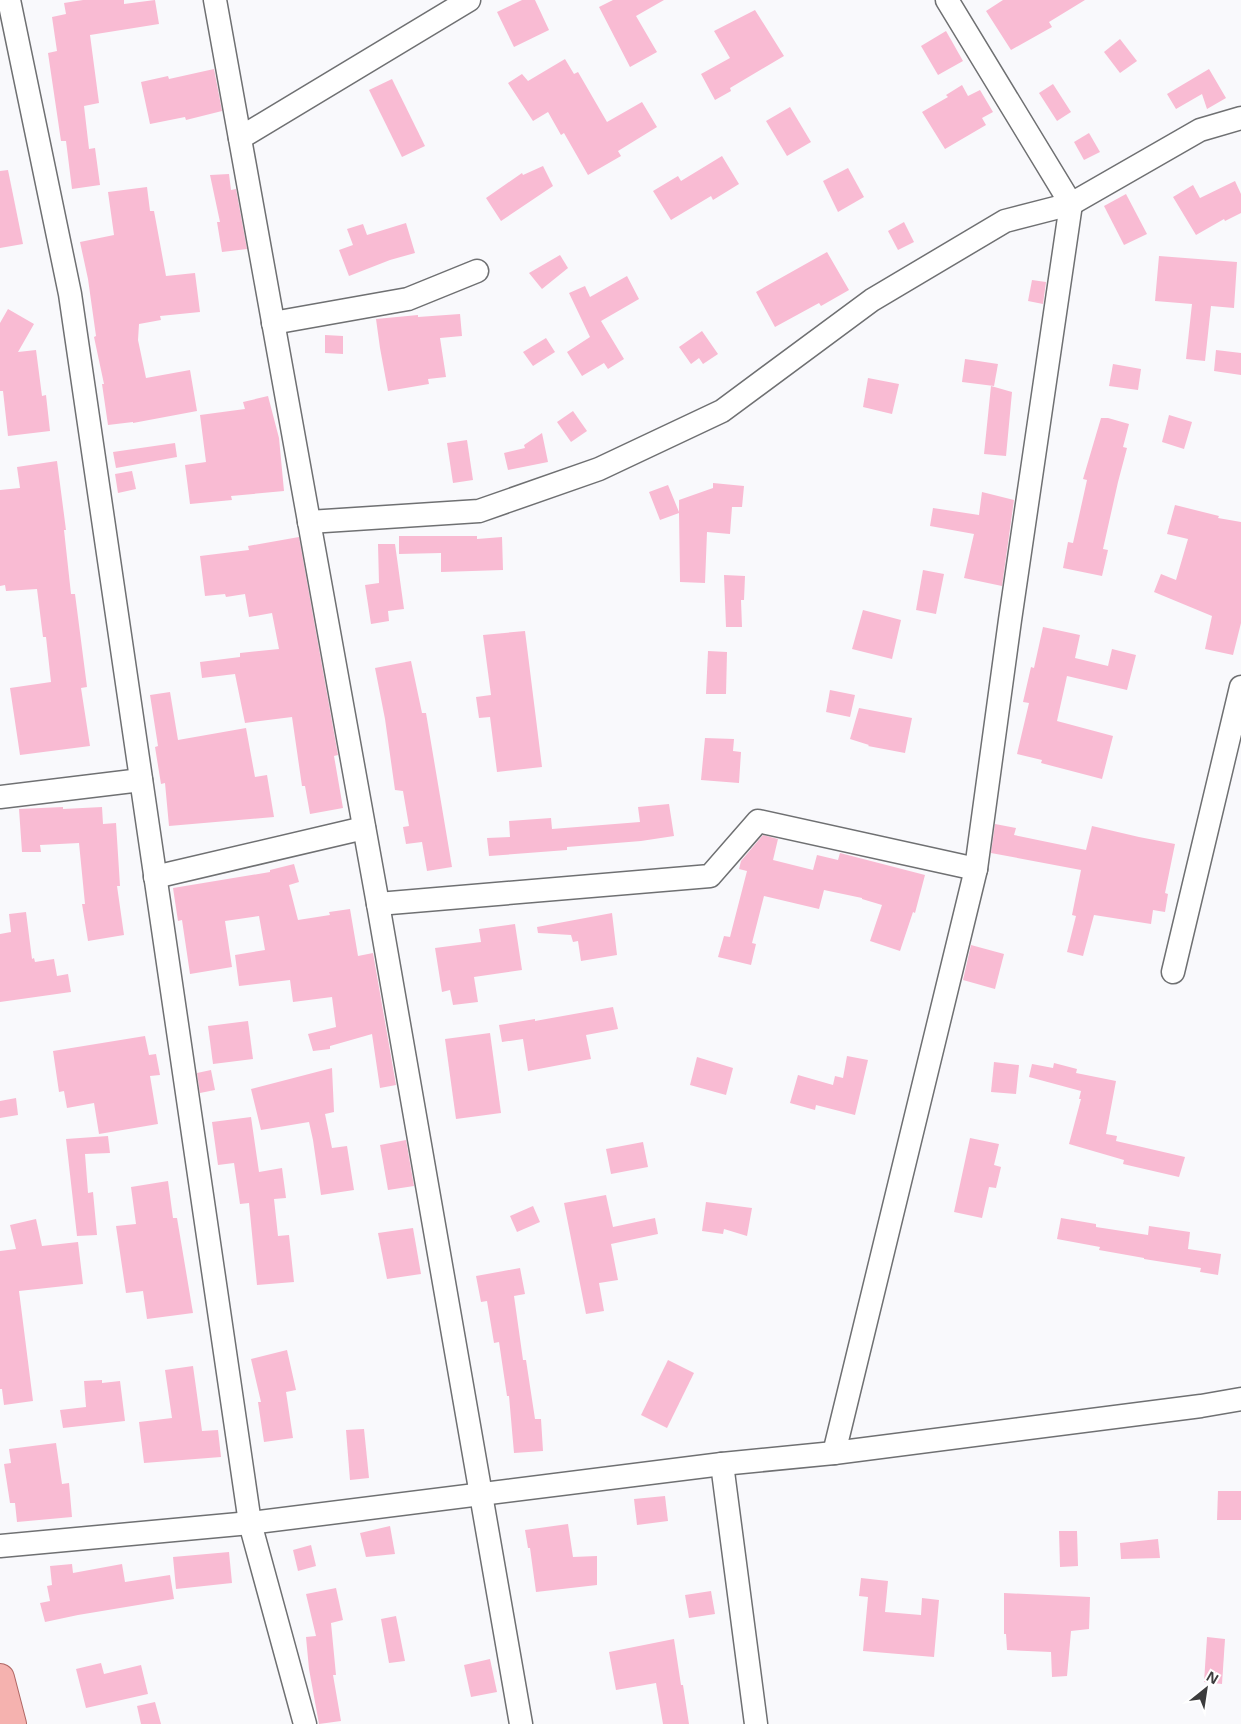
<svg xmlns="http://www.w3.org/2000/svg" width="1241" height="1724" viewBox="0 0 1241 1724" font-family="'Open Sans',sans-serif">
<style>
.building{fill:#f9bbd3}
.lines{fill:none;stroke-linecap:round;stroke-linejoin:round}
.minor-casing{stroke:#6f7072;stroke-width:25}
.major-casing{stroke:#b06764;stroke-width:30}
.minor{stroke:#fff;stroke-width:22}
.major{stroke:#f5b2af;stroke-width:28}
</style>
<rect width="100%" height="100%" fill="#f9f9fc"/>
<g class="building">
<path d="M83,0H124V4L155,0L159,24L90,35L99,103L84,106L89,149L95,148L100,185L72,189L66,141H61L48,53L57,51L52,17L66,14L64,3Z"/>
<path d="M522,0H535L549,30L514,47L497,12Z"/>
<path d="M613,0H664L636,16L657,52L630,67L599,7Z"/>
<path d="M1003,0H1085L1049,22L1052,27L1011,50L986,11Z"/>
<path d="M755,10L784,56L730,88L731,91L715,100L701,74L730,58L714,31Z"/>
<path d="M946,31L963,61L938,75L921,46Z"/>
<path d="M1120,39L1137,61L1120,73L1104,52Z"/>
<path d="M565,59L574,74L578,72L607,122L642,102L657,127L618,151L621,156L588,175L564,133L561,135L548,112L533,121L508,83L522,74L528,81Z"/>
<path d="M214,69L222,111L186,120L185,117L150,124L141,82L168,76L169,79Z"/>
<path d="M1209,69L1226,98L1207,109L1202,94L1176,109L1167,94Z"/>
<path d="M392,79L425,146L402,157L369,90Z"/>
<path d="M1053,84L1071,112L1057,121L1039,93Z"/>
<path d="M962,85L968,96L980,90L993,112L982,118L986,125L945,149L922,112L948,97L946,95Z"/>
<path d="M790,107L811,142L787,156L766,121Z"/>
<path d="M1089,133L1100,152L1084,160L1074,142Z"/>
<path d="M722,156L739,184L713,200L711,196L671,220L653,191L678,176L681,181Z"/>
<path d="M543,166L553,186L501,221L486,198L522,173L523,175Z"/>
<path d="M848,168L864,197L838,212L823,181Z"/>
<path d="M8,170L23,244L0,248V171Z"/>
<path d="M229,174L231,190L236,189L247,249L222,252L217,222H220L210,175Z"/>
<path d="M1235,181L1241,194V213L1225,221L1224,219L1196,235L1173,197L1193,185L1200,198Z"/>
<path d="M147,187L150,211H154L166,276L195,273L200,312L160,316L161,320L139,324L138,340L146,378L190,370L197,411L133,423V422L108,425L102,384H104L94,337L96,336L88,279L80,242L114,235L108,192Z"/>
<path d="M1126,194L1147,234L1124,245L1104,206Z"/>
<path d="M904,222L914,242L898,250L888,231Z"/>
<path d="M406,223L415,253L390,260L349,276L339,250L353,245L347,229L363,224L367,235Z"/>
<path d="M827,252L849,290L821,306L819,303L775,327L756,292Z"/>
<path d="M560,255L568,268L542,289L529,273Z"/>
<path d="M1159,256L1237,262L1234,308L1211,306L1205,361L1186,359L1192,304L1155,301Z"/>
<path d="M627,276L639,299L601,321L624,359L608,369L604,363L582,376L567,352L590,337L569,293L585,286L590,297Z"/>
<path d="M1032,280L1046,282L1043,304L1028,301Z"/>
<path d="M8,309L34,324L18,352L36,350L42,396L46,395L50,431L8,436L3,391H0V323Z"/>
<path d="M460,314L462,336L440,338L446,377L428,379L429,384L388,391L380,348L376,319L418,315V317Z"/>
<path d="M702,331L718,354L703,364L699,358L691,364L679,347Z"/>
<path d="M325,335L343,336V354L325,353Z"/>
<path d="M546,338L555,352L533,366L523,352Z"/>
<path d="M1216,350L1241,353V375L1214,371Z"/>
<path d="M965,359L998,364L994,386L962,382Z"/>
<path d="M1113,364L1141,369L1138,390L1109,386Z"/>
<path d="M868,378L899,384L892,414L863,407Z"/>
<path d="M991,386L1012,392L1006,456L984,454Z"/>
<path d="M268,396L279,438L284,491L231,496L232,500L190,504L185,465L206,462L200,415L245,409L243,402Z"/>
<path d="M573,411L587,431L571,442L557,422Z"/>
<path d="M1169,415L1192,422L1184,449L1162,442Z"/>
<path d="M1101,418H1108L1129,424L1123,447L1127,448L1118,482L1103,549L1108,550L1102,576L1063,568L1068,542L1073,543L1087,480L1083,479Z"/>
<path d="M542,433L548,462L508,470L504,453L525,448L524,445Z"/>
<path d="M467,440L473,480L453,483L447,443Z"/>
<path d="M175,443L177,457L116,468L113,452Z"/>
<path d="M57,461L66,530H64L71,594H75L87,687L81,688L90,746L20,755L10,688L51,682L46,637H43L37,589L6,591L5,585L0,586V490L20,488L17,467Z"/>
<path d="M132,471L136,489L118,493L115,474Z"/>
<path d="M713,483L744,486L742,507H732L730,534L707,532L705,583L680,582L679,513L660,520L649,492L668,485L679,512V500L713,488Z"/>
<path d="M982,492L1014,500L1002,586L964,578L974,534L930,526L933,508L979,515Z"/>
<path d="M1175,505L1219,516L1218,518L1241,522V623L1233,655L1205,649L1212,616L1154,592L1161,574L1176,580L1188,539L1167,534Z"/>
<path d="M399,536H477V539L502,537L503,570L441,572V553L399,554Z"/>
<path d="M299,537L338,755L334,756L343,808L310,814L305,786H302L292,717L245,723L235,674L202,678L200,662L240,657V653L279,649L272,613L249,617L245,594L226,597L225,594L205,596L200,556L249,550L248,546Z"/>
<path d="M378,544H395L404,609L388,611L389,621L371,624L365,585L379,583Z"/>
<path d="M923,570L944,574L936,614L916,610Z"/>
<path d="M724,575L745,576L744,600H741L742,627H726Z"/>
<path d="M863,610L901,620L892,659L852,649Z"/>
<path d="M1043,627L1080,635L1075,658L1108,666L1112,649L1136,655L1127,690L1067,676L1057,721L1113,736L1102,779L1041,763L1042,760L1017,754L1029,703L1023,702L1031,667L1034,668Z"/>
<path d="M525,631L542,767L497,772L490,717L479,718L476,697L491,695L483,635Z"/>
<path d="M708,651L727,652L726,694H706Z"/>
<path d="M411,661L422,713H426L452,867L427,871L422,842L406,844L403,827L409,826L403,791L395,790L385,719L375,668Z"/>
<path d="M830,690L855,695L850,717L826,712Z"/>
<path d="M170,692L178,740L246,728L255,777L267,775L274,817L169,826L165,783L161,784L155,747L158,746L150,695Z"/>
<path d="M859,708L912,718L905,753L868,746L869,745L850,739Z"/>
<path d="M705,738L734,739L733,751L741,752L739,783L701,780Z"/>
<path d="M669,804L674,836L641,841L567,847V850L489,856L487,838L510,837L509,821L551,818L552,829L640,822L638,807Z"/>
<path d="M63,807V809L102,807L103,824L116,823L120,886H117L124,935L88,941L82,904H85L79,843L40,845L41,852H22L19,809Z"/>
<path d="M995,824L1016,828L1014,835L1086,850L1092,826L1139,837L1175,844L1165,893L1168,894L1165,912L1153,910L1151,924L1094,915L1083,956L1067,952L1076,916L1072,915L1081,870L991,853Z"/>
<path d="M763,835L778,839L773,860L813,870L817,855L838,860L840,853L925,875L915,913L913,912L900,951L870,941L882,905L862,899V898L824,890L819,909L764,896L752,943L756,944L751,965L718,957L724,936L730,937L747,871L739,869L741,861Z"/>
<path d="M294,864L299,882L289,885L298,920L330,915L329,912L350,909L358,956L373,953L396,1085L380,1088L372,1034L330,1046V1049L313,1051L308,1034L336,1027L332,997L293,1002L290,980L239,986L235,955L265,950L259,916L225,921L232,967L190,974L182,920L178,921L173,888L270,872V870Z"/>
<path d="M26,912L32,959L34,958L35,962L54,959L57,976L68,974L71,992L0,1002V934L11,932L9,914Z"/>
<path d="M612,913L617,955L581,961L578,941L573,942L571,935L538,933L537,927Z"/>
<path d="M515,924L522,970L474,977L478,1002L453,1005L450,990L442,992L435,948L481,942L479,929Z"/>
<path d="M971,945L1004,954L995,989L963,980Z"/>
<path d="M613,1007L618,1029L586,1035L591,1059L528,1071L523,1039L502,1042L499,1025L535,1019V1021Z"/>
<path d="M248,1021L253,1059L213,1064L208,1026Z"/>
<path d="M490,1033L501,1113L456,1119L445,1039Z"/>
<path d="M145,1036L149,1055L156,1054L160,1075L150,1076L158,1124L99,1134L94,1103L67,1108L64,1091L59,1092L53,1051Z"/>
<path d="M847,1056L868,1060L855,1115L816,1105L815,1110L790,1103L798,1075L833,1085L835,1076L843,1078Z"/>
<path d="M697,1057L733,1068L726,1095L690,1085Z"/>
<path d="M994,1062L1019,1065L1016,1094L991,1092Z"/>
<path d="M1054,1063L1077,1069L1076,1073L1116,1081L1106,1134L1117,1136L1116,1141L1185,1157L1179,1177L1123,1164L1124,1160L1069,1144L1081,1099H1079L1081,1091L1029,1077L1032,1064L1053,1068Z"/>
<path d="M332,1068L334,1112L325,1114L332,1148L347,1146L354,1190L321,1195L313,1140L309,1122L261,1130L251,1089Z"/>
<path d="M211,1070L215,1090L200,1093L197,1073Z"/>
<path d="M16,1098L18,1115L0,1118V1101Z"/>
<path d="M251,1117L259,1172L282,1168L286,1198L274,1199L278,1236L289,1235L294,1282L257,1285L249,1203L240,1204L234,1163L218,1165L212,1122Z"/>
<path d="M108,1136L110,1153L85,1154L88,1193L93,1192L97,1235L77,1236L66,1139Z"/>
<path d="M970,1138L999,1144L994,1165L1001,1167L996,1188L989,1187L982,1218L954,1212Z"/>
<path d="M406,1140L414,1186L388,1190L380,1145Z"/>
<path d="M643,1142L648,1167L611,1174L606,1149Z"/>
<path d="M168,1181L173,1218H177L193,1313L147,1319L143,1291L126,1293L116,1226L136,1224L131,1187Z"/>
<path d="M606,1195L613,1227L655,1218L658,1234L611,1244L618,1280L599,1283L604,1311L586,1314L564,1203Z"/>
<path d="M706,1202L752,1208L747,1236L724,1229L723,1234L702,1231Z"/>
<path d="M533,1206L540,1222L517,1232L510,1216Z"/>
<path d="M1061,1218L1096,1224V1227L1148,1235L1149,1226L1190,1232L1188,1249L1221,1254L1218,1275L1200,1272L1201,1268L1144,1259V1258L1099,1250L1100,1247L1057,1239Z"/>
<path d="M36,1219L42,1246L78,1242L83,1284L19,1291L33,1401L4,1405L2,1389H0V1251L16,1249L10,1225Z"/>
<path d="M413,1228L421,1274L387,1279L378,1233Z"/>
<path d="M520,1268L525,1294L514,1296L523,1360H526L535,1419H541L543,1451L514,1453L509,1396H507L499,1342L494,1343L487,1301L481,1302L476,1276Z"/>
<path d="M287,1350L296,1390L286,1392L293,1438L264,1442L258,1402H261L251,1359Z"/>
<path d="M668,1360L694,1373L667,1428L641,1415Z"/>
<path d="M193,1366L202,1431L218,1430L221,1457L144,1463L139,1422L172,1418L165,1370Z"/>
<path d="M102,1380V1383L120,1381L125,1421L63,1428L60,1410L86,1407L84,1381Z"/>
<path d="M364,1429L369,1478L350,1480L346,1430Z"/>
<path d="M56,1443L62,1484L69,1483L72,1517L17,1522L15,1503H10L4,1464L11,1463L9,1449Z"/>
<path d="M1218,1491H1241V1520H1217Z"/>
<path d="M665,1496L668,1521L637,1525L634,1499Z"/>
<path d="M568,1524L573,1557L597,1556V1585L536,1592L530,1548H528L525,1530Z"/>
<path d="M390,1526L395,1554L366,1557L360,1533Z"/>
<path d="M1059,1531H1077L1078,1566L1060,1567Z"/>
<path d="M1158,1539L1160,1558L1121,1559L1120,1543Z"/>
<path d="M311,1545L316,1566L298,1571L293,1550Z"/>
<path d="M229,1552L232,1583L176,1589L173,1557Z"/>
<path d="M72,1564L73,1573L122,1564L125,1582L170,1575L174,1599L78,1615L45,1622L40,1603L50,1601L47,1586L52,1585L50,1566Z"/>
<path d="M861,1578L888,1581L885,1612L921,1615L922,1598L939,1600L934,1657L863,1651L868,1597L859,1596Z"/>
<path d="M336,1588L343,1620L331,1623L336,1675H333L341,1721L319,1724L309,1669L306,1637L316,1636L306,1594Z"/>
<path d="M711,1591L715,1614L689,1618L685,1595Z"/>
<path d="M1004,1593L1090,1597L1089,1629L1071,1631L1067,1676L1052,1677L1051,1652L1007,1650L1006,1634H1004Z"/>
<path d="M396,1616L405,1661L389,1663L381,1619Z"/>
<path d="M1207,1637L1225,1639L1222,1684L1204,1682Z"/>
<path d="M674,1639L681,1685H683L689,1724H663L656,1683L616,1690L609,1652Z"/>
<path d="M490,1659L497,1692L471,1697L464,1665Z"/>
<path d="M101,1663L104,1674L141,1665L148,1694L86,1708L76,1669Z"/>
<path d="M155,1702L161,1724H141L137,1706Z"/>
</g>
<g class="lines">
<defs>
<g id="minor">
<path d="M9,0L70,294L250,1523L305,1724"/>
<path d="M215,0L378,904L521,1724"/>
<path d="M240,138L469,0"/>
<path d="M273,323L408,299L477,271"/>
<path d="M309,522L479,511L599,469L722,411L872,300L1005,221L1071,204L1200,130L1241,118"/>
<path d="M0,797L141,780"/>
<path d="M155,877L364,828"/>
<path d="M378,904L710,876L758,821L976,869"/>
<path d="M1173,972L1241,687"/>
<path d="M834,1453L976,869L1010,620L1071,204L947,0"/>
<path d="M722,1464L756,1724"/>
<path d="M0,1546L250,1523L722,1464L834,1453L1201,1406L1241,1399"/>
</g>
<path id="major" d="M0,1678L12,1724"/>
</defs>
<use href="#minor" class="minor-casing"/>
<use href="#major" class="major-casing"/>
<use href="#minor" class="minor"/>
<use href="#major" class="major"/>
</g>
<g transform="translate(1206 1689) rotate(30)" stroke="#ffffff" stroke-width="4" paint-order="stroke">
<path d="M0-4L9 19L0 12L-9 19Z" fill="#3c3c3d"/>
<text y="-8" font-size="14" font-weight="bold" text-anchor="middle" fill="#3c3c3d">N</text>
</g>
</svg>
